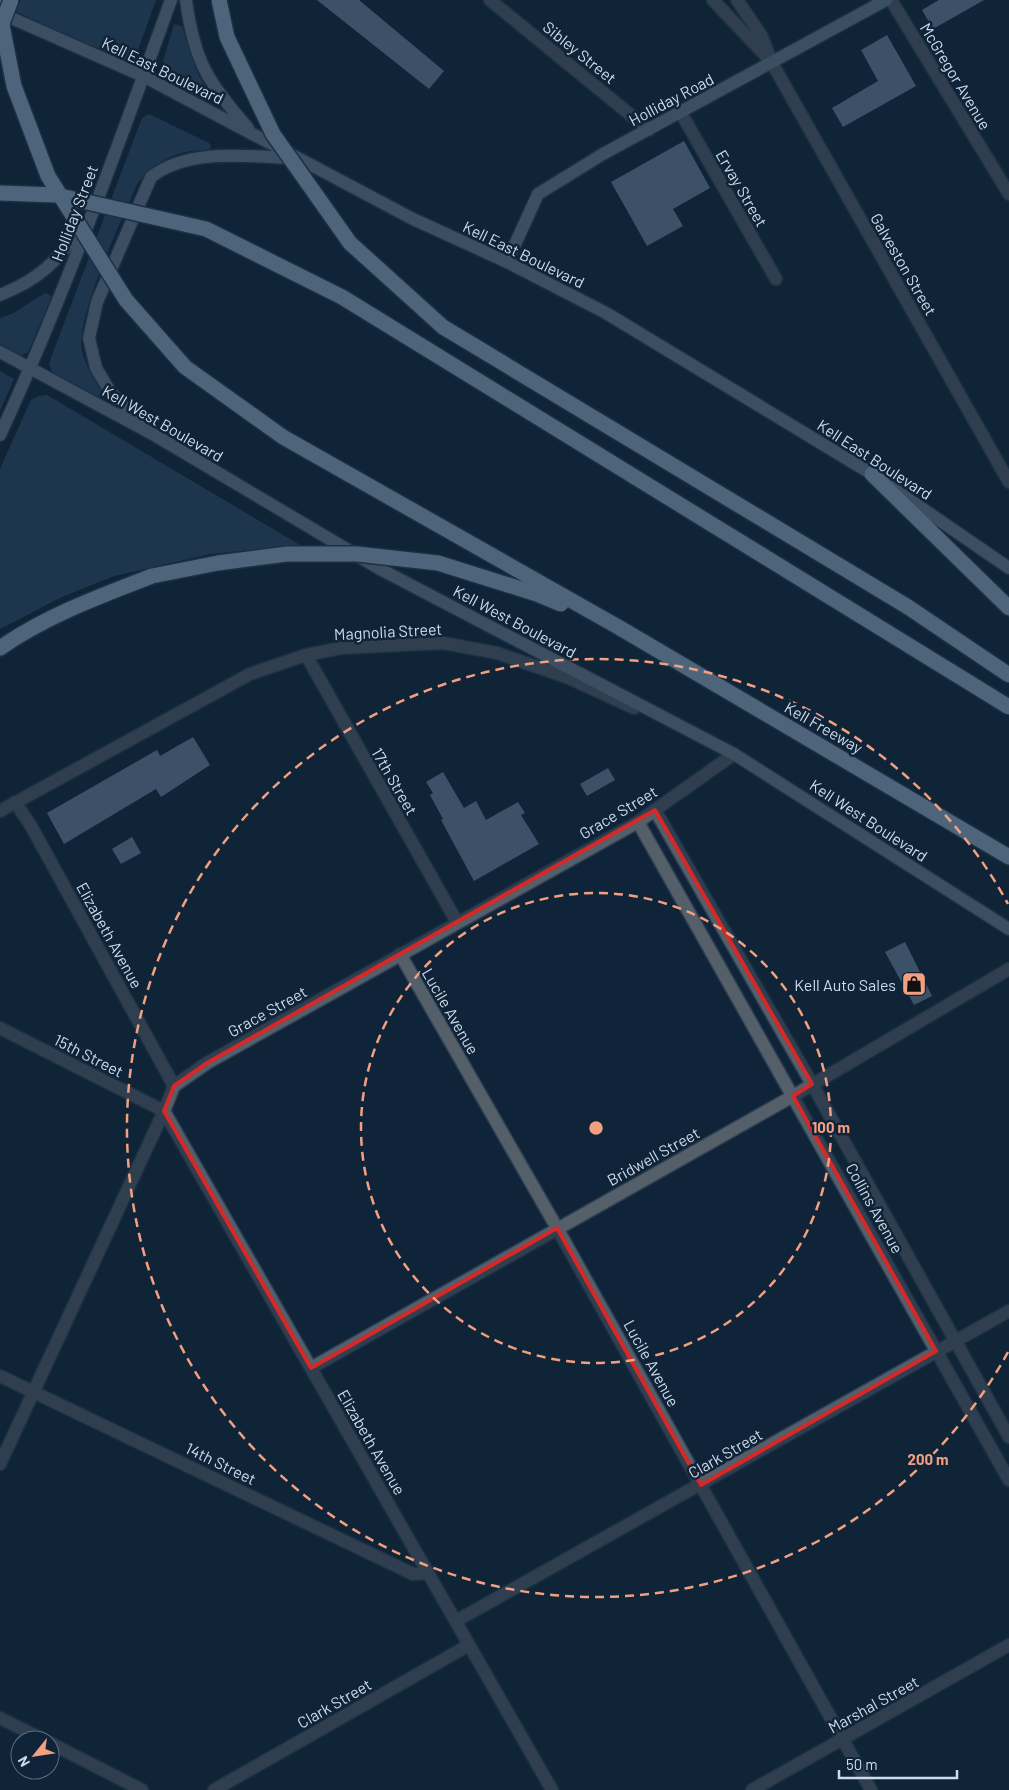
<svg xmlns="http://www.w3.org/2000/svg" width="1009" height="1790" viewBox="0 0 1009 1790" font-family="Barlow,sans-serif">
<style>
.green{fill:#304b69}
.building{fill:#7188a2}
.lines{fill:none;stroke-linecap:round;stroke-linejoin:round}
.street-casing{stroke:#2b3e52;stroke-width:15}
.secondary-casing{stroke:#2b3e52;stroke-width:15}
.highway-casing{stroke:#2b3e52;stroke-width:18}
.street{stroke:#555f6a;stroke-width:12}
.secondary{stroke:#718092;stroke-width:12}
.highway{stroke:#99b2cd;stroke-width:15}
.highway-bridge-casing{stroke:#2b3e52;stroke-width:18;stroke-linecap:butt}
.highway-bridge{stroke:#99b2cd;stroke-width:15}
.marked{fill:none;stroke:#d62828;stroke-width:4;stroke-linejoin:round}
.ring{fill:none;stroke:#f2a080;stroke-width:2.5;stroke-dasharray:9 6}
.labels{text-anchor:middle;dominant-baseline:central;stroke-width:5;stroke-linejoin:round;paint-order:stroke}
.street-label{font-size:16px;fill:#cedbe9;stroke:#102439}
.poi-label{font-size:16px;fill:#cedbe9;stroke:#102439;text-anchor:end}
.centre{fill:#f2a080;stroke:#102439;stroke-width:2.5}
.ring-label{font-size:15px;text-anchor:middle;font-weight:bold;fill:#f2a080;stroke:#102439;stroke-width:5;stroke-linejoin:round;paint-order:stroke}
</style>
<rect width="100%" height="100%" fill="#102439"/>
<g class="green">
<path d="M21,0H156L136,55L134,59L123,63L15,11Z"/>
<path d="M174,24L182,26L197,72L209,94L203,100L165,81L160,72Z"/>
<path d="M149,114L209,143L211,146L208,151C178,148 156,162 137,184C122,220 75,317 82,351C85,366 95,380 102,393L98,399L52,372L49,363L142,118Z"/>
<path d="M45,293L52,296L28,352L21,356L0,346V318L12,314Z"/>
<path d="M0,371L14,379L0,411Z"/>
<path d="M47,395L300,545L210,554L114,576L62,597L0,629V469L31,400L39,396Z"/>
</g>
<g class="building">
<path d="M317,0H359L444,71L429,89Z"/>
<path d="M939,0H984L933,29L922,10Z"/>
<path d="M887,35L916,86L843,127L832,108L878,81L861,50Z"/>
<path d="M684,141L710,188L673,209L683,226L647,246L611,182Z"/>
<path d="M193,737L210,765L161,797L156,789L64,844L47,813L157,750L160,756Z"/>
<path d="M608,768L615,780L587,796L580,784Z"/>
<path d="M443,772L464,808L476,801L486,820L518,802L525,813L521,815L539,844L474,881L441,820L443,819L430,795L433,793L426,782Z"/>
<path d="M132,837L141,853L121,864L112,849Z"/>
<path d="M905,942L932,996L914,1005L885,952Z"/>
</g>
<g class="lines">
<defs>
<g id="street">
<path d="M490,0L649,130"/>
<path d="M713,0L767,57"/>
<path d="M737,0L761,35L772,63L1009,482"/>
<path d="M891,0L1009,194"/>
<path d="M681,113L776,279"/>
<path d="M306,655L457,922"/>
<path d="M15,802L31,826L174,1086"/>
<path d="M655,810L812,1084L1009,1437"/>
<path d="M0,811L250,674L306,655L341,648L443,643L497,653L569,678L634,708"/>
<path d="M638,822L1009,1480"/>
<path d="M400,954L557,1228L871,1790"/>
<path d="M0,1028L164,1111L552,1790"/>
<path d="M311,1368L793,1096L1009,969"/>
<path d="M0,1376L413,1574L428,1573"/>
<path d="M0,1464L164,1111L174,1086L207,1063L638,822L734,754"/>
<path d="M456,1621L1009,1311"/>
<path d="M0,1718L44,1740"/>
<path d="M50,1743L142,1790"/>
<path d="M214,1790L469,1645"/>
<path d="M752,1790L1009,1645"/>
</g>
<g id="secondary">
<path d="M186,0C194,61 208,83 248,128"/>
<path d="M0,13L143,76L413,219L507,262L606,313L872,474L1009,568"/>
<path d="M507,262L538,194L603,154L886,0"/>
<path d="M0,295C40,279 56,262 81,228"/>
<path d="M0,352L156,436L380,569L734,754L1009,929"/>
<path d="M143,424L111,393L96,368L89,338L97,302L151,177C190,147 250,157 296,158"/>
<path d="M0,435C65,294 118,146 171,0"/>
</g>
<g id="highway">
<path d="M0,5L3,0"/>
<path d="M872,474L1009,608"/>
<path d="M620,628L1009,857"/>
<path d="M0,648C46,616 100,596 152,576"/>
</g>
</defs>
<use href="#street" class="street-casing"/>
<use href="#secondary" class="secondary-casing"/>
<use href="#highway" class="highway-casing"/>
<use href="#street" class="street"/>
<use href="#secondary" class="secondary"/>
<use href="#highway" class="highway"/>
<defs>
<g id="highway-bridge">
<path d="M219,0L227,37L273,134L350,243L443,327L908,607L1009,675"/>
<path d="M0,15L14,86L48,176L126,300L185,367L283,437L620,628"/>
<path d="M1,26L11,0"/>
<path d="M0,193L56,195L206,229L342,297L1009,707"/>
<path d="M152,576L218,563L287,554H357L438,563L537,594L561,604"/>
</g>
</defs>
<use href="#highway-bridge" class="highway-bridge-casing"/>
<use href="#highway-bridge" class="highway-bridge"/>
</g>
<path d="M0 0H1009V1790H0ZM655,810L812,1084L793,1096L936,1351L701,1485L557,1228L311,1368L164,1111L174,1086L207,1063Z" fill="#102439" fill-opacity=".55" fill-rule="evenodd"/>
<path class="marked" d="M655,810L812,1084L793,1096L936,1351L701,1485L557,1228L311,1368L164,1111L174,1086L207,1063Z"/>
<g class="ring">
<circle cx="596" cy="1128" r="235"/>
<path d="M1008 1352A469 469 0 1 1 1008 904"/>
</g>
<defs>
<symbol id="shop-square" viewBox="-11 -11 22 22"><rect x="-9" y="-9" width="18" height="18" rx="4" fill="#f2a080" stroke="#102439"/><path d="M-5-2.5h2.3a2.7 3.5 0 0 1 5.4 0H5L5.5 6h-11ZM-1.5-2.5h3a1.5 2.3 0 0 0-3 0Z" fill="#111"/></symbol>
</defs>
<g fill-rule="evenodd">
<use href="#shop-square" x="900" y="970" width="28" height="28"/>
</g>
<g class="labels">
<g class="street-label">
<text transform="translate(580 52) rotate(39)">Sibley Street</text>
<text transform="translate(163 70) rotate(26)">Kell East Boulevard</text>
<text transform="translate(956 76) rotate(59)">McGregor Avenue</text>
<text transform="translate(671 99) rotate(-28)">Holliday Road</text>
<text transform="translate(742 188) rotate(60)">Ervay Street</text>
<text transform="translate(74 213) rotate(-69)">Holliday Street</text>
<text transform="translate(524 254) rotate(26)">Kell East Boulevard</text>
<text transform="translate(904 264) rotate(60)">Galveston Street</text>
<text transform="translate(163 423) rotate(30)">Kell West Boulevard</text>
<text transform="translate(875 459) rotate(33)">Kell East Boulevard</text>
<text transform="translate(515 621) rotate(28)">Kell West Boulevard</text>
<text transform="translate(388 631) rotate(-3)">Magnolia Street</text>
<text transform="translate(824 727) rotate(30)">Kell Freeway</text>
<text transform="translate(395 781) rotate(60)">17th Street</text>
<text transform="translate(618 812) rotate(-31)">Grace Street</text>
<text transform="translate(869 820) rotate(33)">Kell West Boulevard</text>
<text transform="translate(110 935) rotate(61)">Elizabeth Avenue</text>
<text transform="translate(267 1011) rotate(-29)">Grace Street</text>
<text transform="translate(451 1011) rotate(60)">Lucile Avenue</text>
<text transform="translate(89 1055) rotate(27)">15th Street</text>
<text transform="translate(653 1156) rotate(-29)">Bridwell Street</text>
<text transform="translate(875 1208) rotate(61)">Collins Avenue</text>
<text transform="translate(652 1363) rotate(61)">Lucile Avenue</text>
<text transform="translate(372 1442) rotate(60)">Elizabeth Avenue</text>
<text transform="translate(725 1453) rotate(-30)">Clark Street</text>
<text transform="translate(221 1463) rotate(26)">14th Street</text>
<text transform="translate(334 1703) rotate(-30)">Clark Street</text>
<text transform="translate(873 1704) rotate(-29)">Marshal Street</text>
</g>
<g class="poi-label">
<text x="896" y="984">Kell Auto Sales</text>
</g>
</g>
<circle cx="596" cy="1128" r="8" class="centre"/>
<g class="ring-label">
<text x="831" y="1133">100 m</text>
<text x="928" y="1465">200 m</text>
</g>
<g transform="translate(35 1755) rotate(240)"><circle r="24" fill="#102439" stroke="#5c6d7f"/>
<path d="M0-4L9 19L0 12L-9 19Z" fill="#f2a080"/>
<text y="-8" font-size="14" font-weight="bold" text-anchor="middle" fill="#cedbe9">N</text>
</g>
<path d="M839 1770v8h118v-8" fill="none" stroke="#cedbe9" stroke-width="2.5"/>
<text x="846" y="1770" font-size="15" fill="#cedbe9" stroke="#102439" stroke-width="4" paint-order="stroke">50 m</text>
</svg>
